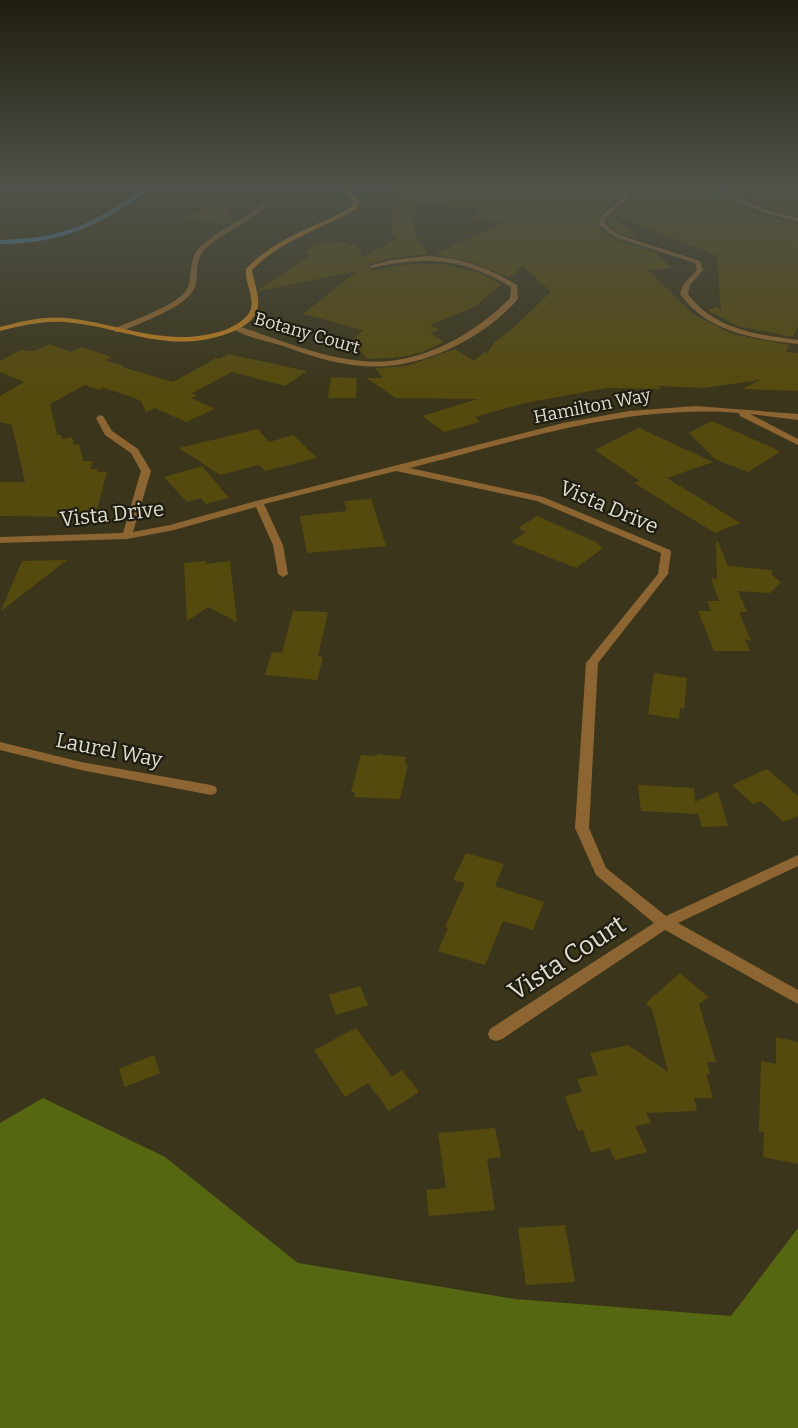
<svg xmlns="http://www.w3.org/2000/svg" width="798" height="1428" viewBox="0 0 798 1428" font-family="Bitter,serif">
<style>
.green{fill:#556710}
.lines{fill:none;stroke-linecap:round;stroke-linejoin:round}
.stream{stroke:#4c83ad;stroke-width:4}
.building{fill:#554a0e}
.street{fill:#8d6532;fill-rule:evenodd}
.secondary{fill:#be7e20;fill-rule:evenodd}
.labels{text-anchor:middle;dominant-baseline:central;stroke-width:4.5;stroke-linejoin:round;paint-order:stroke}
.far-street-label{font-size:18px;fill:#dfddcd;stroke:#1f1d11}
.street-label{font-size:21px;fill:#dfddcd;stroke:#1f1d11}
.near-street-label{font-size:26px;fill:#dfddcd;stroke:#1f1d11}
</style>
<rect width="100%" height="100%" fill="#3b361b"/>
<path class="green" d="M43,1098L165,1157L298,1263L515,1299L731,1316L798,1228V1428H0V1123Z"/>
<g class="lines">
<path class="stream" d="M0,242C67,241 95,224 149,188"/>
</g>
<g class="building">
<path d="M393,188H514L508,194L514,197L532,188H620L621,196L599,215L598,227L614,239L655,252L672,268L648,270L693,314L732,334L789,345L786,352L798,353V391L742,389L760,380L703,388L658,386L661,389L607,388L525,403L475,417L480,422L444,432L422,416L478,399L396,398L366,378H383L375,368L406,366L455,349L474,361L484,352L487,353L494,343L513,328L551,292L523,266L509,278L475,263L435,254L503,223L472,219L480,209L414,202L415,234L428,254L391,258L367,265L372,270L410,264H443L476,272L502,284L474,307L430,325L440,330L430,333L444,342L422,352L402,357L367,359L352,341L363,330L303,314L357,271L259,291V289L310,256L305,251L317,244L346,242L348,245L354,244L364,257L396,239L392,234Z"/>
<path d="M630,188H706L758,213L798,224V326L793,337L738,326L707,310L717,307L721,311L717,256L613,215L631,199Z"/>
<path d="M724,188H798V216L764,207Z"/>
<path d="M221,198L233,221L229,224L185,219Z"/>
<path d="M613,215L640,240L620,233L607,223Z"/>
<path d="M50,344L71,352L82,347L112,357L105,360L124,366L122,367L173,382L216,358L219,359L228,354L307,371L285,386L232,372L192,393L197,396L191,398L215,409L186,422L155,408L146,412L141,401L129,396L104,388L99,390L85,385L50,404L57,435H61L62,439L72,437L74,445L79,444L83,461H93L90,469H98L97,472H107L95,517L0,516V482H25L12,425L0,422V396L24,382L0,372V361L21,350L34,351Z"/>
<path d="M331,377L357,378L356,398H328Z"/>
<path d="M712,421L771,447L780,452L748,472L715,459L689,433Z"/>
<path d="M639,428L713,462L667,478L740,523L715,533L634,483L640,481L595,450Z"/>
<path d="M258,429L269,442L293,435L317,458L265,471L259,465L220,475L179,448Z"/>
<path d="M202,466L229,498L206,504L201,498L187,502L164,477Z"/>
<path d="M371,499L386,546L343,550L342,547V550L307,553L300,516L347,511L344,501Z"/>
<path d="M537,516L600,544L598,545L603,548L576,568L511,542L526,532L518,528Z"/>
<path d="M718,542L728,566L772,570V575L781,582L770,593L738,591L747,612H739L751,641L745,639L750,651H714L698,611H711L707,601H719L711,578L717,579L716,543Z"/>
<path d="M67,560L1,611L22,561Z"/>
<path d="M206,561V564L230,561L237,622L208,607L187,621L184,563Z"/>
<path d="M293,611L328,612L318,656L323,657L317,680L265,675L272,652L282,653Z"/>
<path d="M654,673L687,678L684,709L680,708L679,719L648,714Z"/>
<path d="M377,754L406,757L405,764L408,765L400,799L354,797L355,792H351L361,755L377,756Z"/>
<path d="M767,769L798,796V816L784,822L761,801L753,804L732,785Z"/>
<path d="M638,785L694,788L695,802L718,791L728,826L702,827L697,811V814L641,811Z"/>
<path d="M466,853L504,864L495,886L544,902L533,930L503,921L485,965L438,951L448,928L445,927L465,883L453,880Z"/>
<path d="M680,973L708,997L699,1004L716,1062H707L710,1074H706L713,1098H694L697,1111L646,1113L651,1123L635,1126L647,1152L615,1160L609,1148L591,1153L583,1130L578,1131L565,1096L582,1092L577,1079L598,1075L590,1053L628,1045L668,1072L652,1009L646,1003Z"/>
<path d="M360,986L368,1005L336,1015L329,995Z"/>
<path d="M356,1028L392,1077L402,1070L419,1092L389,1111L368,1083L345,1097L314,1050Z"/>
<path d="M776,1037L798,1042V1164L763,1157L764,1132L759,1131L761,1061L776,1064Z"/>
<path d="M154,1055L160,1073L125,1087L119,1069Z"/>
<path d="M495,1128L501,1157L487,1159L495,1210L429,1216L426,1190L446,1188L438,1133Z"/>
<path d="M565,1225L575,1282L526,1285L518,1228Z"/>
</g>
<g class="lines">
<g class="street">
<path d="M520,188H530L513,195L510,193Z"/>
<path d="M622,188H628L629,197L605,219V224L619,235L700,261L703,270L690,285L688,294C713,329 758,335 798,340V344C754,339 707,332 680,294L683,285L697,270L695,263L615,237L599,225L600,217L623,197Z"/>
<path d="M708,188H717L763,209L798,218V222L759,211Z"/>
<path d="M261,204L266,205C248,226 218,233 203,252C194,262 199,275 195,287C187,308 140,322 121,332H115V328C132,321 180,304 187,289C194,274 187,259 201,246C219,229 243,221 261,204Z"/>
<path d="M428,256C462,258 489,268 517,285L518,299C482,340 418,371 363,366C335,364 308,355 283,346C267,341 245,337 231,328L238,326C278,339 319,357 362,361C416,367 473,336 510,298L511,287C463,258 426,256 372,268L369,266L391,260Z"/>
<path d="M696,406L798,414V420L750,414L798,439V445L740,416L739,413C626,404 518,441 410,468L543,497L670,550L671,552L668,574L598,663L589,828L606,868L666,916L798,855V866L678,923L798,990V1004L665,930L502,1039L496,1041L490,1039L488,1034L490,1029L654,923L596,875L575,828L586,663L658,574L661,553L537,501L396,471L264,504L283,545L288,574L283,577L278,574L273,545L256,507L174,530L127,539L0,543V537L123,533L141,471L131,453L105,435L96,418L100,415L103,416L112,431L138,449L151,471L133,532L170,525L256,501L563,423L629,411Z"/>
<path d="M0,742L81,762L211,785L216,787L217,790L216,793L211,795L81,770L0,750Z"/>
</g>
<path class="secondary" d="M343,188H349L359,202L356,209C320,230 281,240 252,270C254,283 261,298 257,311C253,322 240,329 229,333C166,356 124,326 63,322C42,321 20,326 0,331V327L8,325C27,320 47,316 67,318C122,324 166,348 222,331C231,328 243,322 249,313C257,300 244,282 246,269C278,236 313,229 351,207L353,202Z"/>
</g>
<linearGradient id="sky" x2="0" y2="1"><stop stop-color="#201e0f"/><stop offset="0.48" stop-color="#4f524a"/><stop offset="1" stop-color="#4f524a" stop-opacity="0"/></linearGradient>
<rect width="798" height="388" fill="url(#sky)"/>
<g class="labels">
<g class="far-street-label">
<text transform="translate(307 333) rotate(16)">Botany Court</text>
<text transform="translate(592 406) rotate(-11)">Hamilton Way</text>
</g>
<g class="street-label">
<text transform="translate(609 507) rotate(23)">Vista Drive</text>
<text transform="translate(112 514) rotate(-6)">Vista Drive</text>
<text transform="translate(109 750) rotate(11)">Laurel Way</text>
</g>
<g class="near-street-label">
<text transform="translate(567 958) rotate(-33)">Vista Court</text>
</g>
</g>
</svg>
